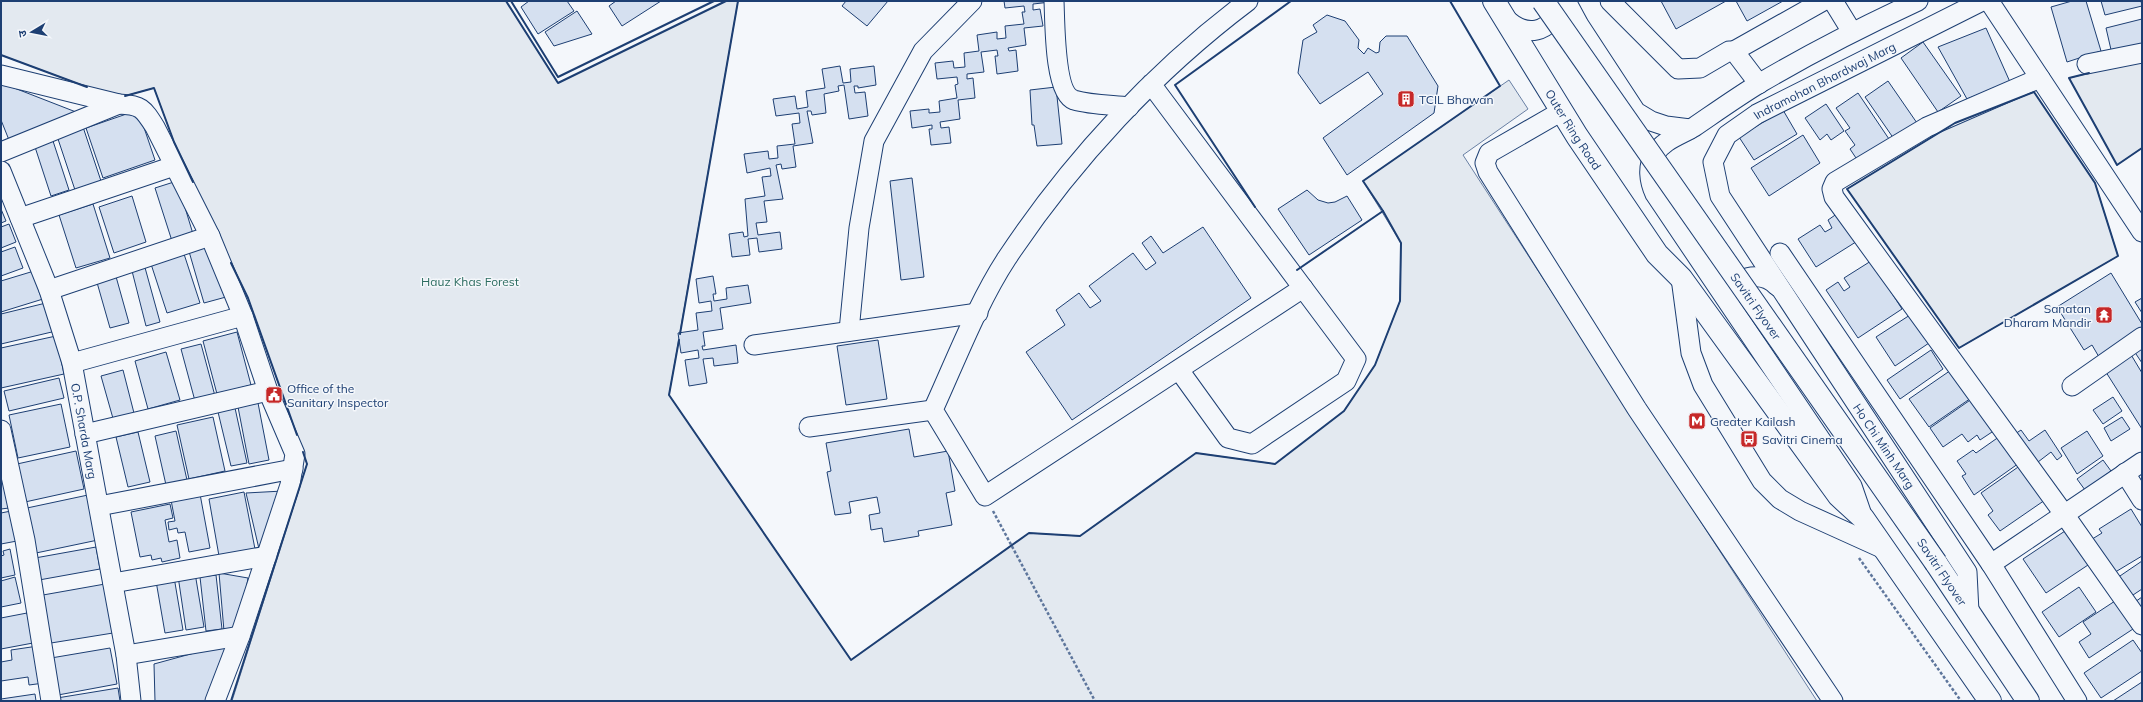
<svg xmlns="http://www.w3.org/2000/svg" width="2143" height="702" viewBox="0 0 2143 702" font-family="Mulish,'Noto Sans Devanagari',sans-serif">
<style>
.green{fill:#e3e9f0;stroke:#687fa3}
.building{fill:#d5e0f0;stroke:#1d3f73}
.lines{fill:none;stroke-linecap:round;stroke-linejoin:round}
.minor-casing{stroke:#1d3f73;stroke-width:21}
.major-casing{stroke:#1d3f73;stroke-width:24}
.path{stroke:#5e769c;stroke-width:2.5;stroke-dasharray:3 2;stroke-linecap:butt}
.minor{stroke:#f4f7fb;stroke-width:19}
.major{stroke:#f4f7fb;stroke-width:22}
.major-bridge-casing{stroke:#1d3f73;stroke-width:24;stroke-linecap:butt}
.major-bridge{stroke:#f4f7fb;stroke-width:22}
.wall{stroke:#1d3f73;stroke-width:2}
.labels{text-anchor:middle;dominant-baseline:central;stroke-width:3;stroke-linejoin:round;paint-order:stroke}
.street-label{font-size:12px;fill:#1d3f73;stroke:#f4f7fb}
.poi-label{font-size:12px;fill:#1d3f73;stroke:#f4f7fb;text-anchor:start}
.park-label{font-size:12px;fill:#2c6c60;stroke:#f4f7fb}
</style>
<rect width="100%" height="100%" fill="#f4f7fb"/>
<g class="green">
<path d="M1,1H506L558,83L726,1H738L669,395L851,660L1029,533L1080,536L1196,453L1275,464L1344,411L1375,365L1400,301L1401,243L1363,181L1509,80L1528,109L1463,155L1817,701H232L307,464L248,298L174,142L154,88L117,98L1,55Z"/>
<path d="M2142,61V148L2117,165L2069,78Z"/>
<path d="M2034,92L2095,183L2118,256L1959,348L1847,189L1955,123Z"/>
</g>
<g class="building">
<path d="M529,1H567L574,11L538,34L521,7Z"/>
<path d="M616,1H661L622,26L609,6Z"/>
<path d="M846,1H888L867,26L842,6Z"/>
<path d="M1004,1L1051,2L1033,4V10L1040,9L1043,26L1024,28L1026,45L1008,48L1009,51L1016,50L1018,71L997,74L995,56H998L997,50L981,52L984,72L967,74V79L973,78L975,98L958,100L960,119L940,122L941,128L949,127L951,143L931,145L929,129H932V125L912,128L910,111L929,109V113L940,112L939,101L957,98L955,85L958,84L957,77L937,79L935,63L953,61L954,68L965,67L964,53L979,51L977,35L997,32V39L1006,38L1005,26L1024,24L1022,12H1025L1024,6L1005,8Z"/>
<path d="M1661,1H1726L1676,29Z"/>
<path d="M1736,1H1783L1747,21Z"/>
<path d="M2072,1H2086L2101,51L2067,62L2051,7Z"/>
<path d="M2101,1H2141L2142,6L2105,15Z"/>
<path d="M577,11L592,34L554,46L545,32Z"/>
<path d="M1327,15L1345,21L1359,40L1358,48L1364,54L1368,48L1376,53L1379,52L1380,42L1386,36H1407L1438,86L1434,113L1347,175L1323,138L1383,94L1368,72L1320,104L1298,73L1303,40L1317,32L1313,25Z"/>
<path d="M2142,19V46L2112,54L2106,28Z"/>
<path d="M1986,28L2010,82L1967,99L1938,47Z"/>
<path d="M1923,42L1961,96L1938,112L1901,58Z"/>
<path d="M840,66L843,83L851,82L850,69L874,66L876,85L858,88V86H854L855,93L865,92L868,116L849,119L844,85L838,86L839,91L824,94L826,113L812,115L811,111H807L813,143L793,146L796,167L782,169L781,164L776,165L783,199L764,201L767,222L756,223L758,235L780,232L782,249L759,252L757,238L748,239L750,255L732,257L729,234L743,232L744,237L748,236L745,199L765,196L762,177L771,176L770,168L747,173L744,154L768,151L769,159L778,158L777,146L795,144L792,124L800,123L799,113L776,116L773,99L795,96L797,109L808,107L806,91L825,88L822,69Z"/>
<path d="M1888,81L1917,123L1894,139L1865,97Z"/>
<path d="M4,84L76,112L9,140L1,120V86Z"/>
<path d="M1056,87L1062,144L1037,146L1034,125H1032L1030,90Z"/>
<path d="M1858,93L1891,142L1860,164L1850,149L1855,145L1845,131L1850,128L1836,108Z"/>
<path d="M1826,104L1844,131L1831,140L1827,134L1820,140L1805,118Z"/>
<path d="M138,110L155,160L103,178L86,128Z"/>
<path d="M1783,110L1797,134L1754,160L1739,137Z"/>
<path d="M83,127L101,181L75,190L57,136Z"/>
<path d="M1803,135L1820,163L1769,196L1751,168Z"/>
<path d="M53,141L69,190L51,196L35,147Z"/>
<path d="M912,178L924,277L901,280L890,181Z"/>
<path d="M177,181L193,234L172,241L155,188Z"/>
<path d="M1307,190L1318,200L1328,203L1335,202L1347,196L1362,220L1309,255L1278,209Z"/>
<path d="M132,196L146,242L114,253L99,207Z"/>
<path d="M93,204L110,258L76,268L59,215Z"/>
<path d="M1,209L6,221L1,223Z"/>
<path d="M1841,211L1859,240L1816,267L1798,239L1820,225L1825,232L1832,228L1828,220Z"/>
<path d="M9,224L16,242L1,248V227Z"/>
<path d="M1203,227L1251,298L1072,420L1026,352L1065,325L1056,310L1079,293L1090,308L1101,301L1089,286L1133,253L1146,270L1156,263L1142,243L1151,236L1163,253Z"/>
<path d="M209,242L226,297L204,303L188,248Z"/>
<path d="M15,247L23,268L1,276V252Z"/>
<path d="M184,254L200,303L167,313L151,264Z"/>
<path d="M1871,261L1902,309L1858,338L1826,290L1838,282L1844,291L1850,287L1844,278Z"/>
<path d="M144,264L160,322L146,326L131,267Z"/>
<path d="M34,271L43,299L1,312V281Z"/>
<path d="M115,273L129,323L110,328L96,279Z"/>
<path d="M2111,273L2142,324V331L2099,357L2092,345L2084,350L2057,307Z"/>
<path d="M713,276L716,294H713L714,301L727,299L726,288L748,285L751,303L720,308L723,329L703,332L705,346H702L703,350L736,345L738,363L714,366L713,358L703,359L707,383L689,386L685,360L699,358L698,350L681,353L678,333L698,330L696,313L712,311L711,301L699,303L696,279Z"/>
<path d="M2142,298V313L2135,302Z"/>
<path d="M50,302L56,331L1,344V314Z"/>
<path d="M1910,315L1929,343L1895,366L1876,337Z"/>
<path d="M237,332L251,385L217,394L203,341Z"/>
<path d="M56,336L64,374L1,388V348Z"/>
<path d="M878,340L887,399L846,405L837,346Z"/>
<path d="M201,344L215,396L195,401L181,349Z"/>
<path d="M2142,345V363L2134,351Z"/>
<path d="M1931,350L1943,369L1900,399L1887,380Z"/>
<path d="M166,352L180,400L148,409L135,361Z"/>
<path d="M2130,353L2142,373V429L2104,369Z"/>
<path d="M1954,368L1974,396L1929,427L1909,399Z"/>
<path d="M123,370L135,417L114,422L101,376Z"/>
<path d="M59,378L64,398L9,411L4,391Z"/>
<path d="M1976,396L1998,428L1980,440L1977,435L1968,442L1962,434L1943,447L1930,428Z"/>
<path d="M2113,397L2122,411L2103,424L2093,410Z"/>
<path d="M258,403L269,460L249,464L238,407Z"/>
<path d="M61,404L70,447L18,458L9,415Z"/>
<path d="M235,408L247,463L231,466L218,412Z"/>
<path d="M213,417L225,471L189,479L177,425Z"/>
<path d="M2122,417L2130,429L2111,441L2104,428Z"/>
<path d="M909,429L914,457L948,451L955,491L946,493L952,525L918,531L919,536L884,542L882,528L871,530L869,515L880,513L877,497L849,502L851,513L835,515L827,472L831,471L826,443Z"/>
<path d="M2021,430L2029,441L2045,430L2062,456L2057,460L2051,452L2038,462L2028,448L2022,452L2012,436Z"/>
<path d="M176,431L187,480L166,485L155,436Z"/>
<path d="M2087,431L2103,456L2077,474L2061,448Z"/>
<path d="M138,432L150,482L128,487L116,437Z"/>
<path d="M2003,434L2022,461L1974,495L1962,476L1966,474L1957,461L1973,450L1976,453Z"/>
<path d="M76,451L84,489L25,502L17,464Z"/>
<path d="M2103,460L2111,471L2085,490L2077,479Z"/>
<path d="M2021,465L2045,500L2000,531L1988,515L1993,511L1981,493Z"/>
<path d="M3,478L9,508L1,509V479Z"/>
<path d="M283,491L259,549L246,493Z"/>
<path d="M244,492L255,549L219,556L209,499Z"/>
<path d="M200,494L210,548L189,552L185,532L178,533L177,528L169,530L168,522L175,521L171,500Z"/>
<path d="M88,495L98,540L36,553L27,508Z"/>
<path d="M170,504L173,518L165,520L169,542L177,540L180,558L162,562L161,558L152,560L151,555L140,557L131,512Z"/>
<path d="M2131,509L2142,527V556L2112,574L2089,541L2102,533L2099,529Z"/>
<path d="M11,511L17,541L1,544V513Z"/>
<path d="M2068,529L2091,563L2046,593L2023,559Z"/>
<path d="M96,547L100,569L39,580L35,558Z"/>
<path d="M10,549L15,575L1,578V556L4,555L3,551Z"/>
<path d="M2142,561V589L2130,597L2117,578Z"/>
<path d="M195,573L204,627L186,630L178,576Z"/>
<path d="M219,573L248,578L240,628L224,631Z"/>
<path d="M216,575L222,629L206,631L200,577Z"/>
<path d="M15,577L21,603L1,607V581Z"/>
<path d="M174,577L183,630L165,633L156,581Z"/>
<path d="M105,584L113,633L51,643L43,595Z"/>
<path d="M2079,587L2096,612L2059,637L2042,612Z"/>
<path d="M2142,597V612L2132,604Z"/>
<path d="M2115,601L2133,629L2089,658L2079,642L2091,634L2083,622Z"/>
<path d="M27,613L33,643L1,649V618Z"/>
<path d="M2133,640L2142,653V671L2101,698L2084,673Z"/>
<path d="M227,644L208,701H155L154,664Z"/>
<path d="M38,646L44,683L29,685L28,677L1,681V662L12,660L11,650Z"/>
<path d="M110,648L117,684L58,695L51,658Z"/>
<path d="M2142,682V701H2113Z"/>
<path d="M118,688L120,701H57V698Z"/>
<path d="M35,694L36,701H1V699Z"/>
</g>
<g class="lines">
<defs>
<g id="minor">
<path d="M1054,1C1055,20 1054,93 1074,100C1091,105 1112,105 1129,107"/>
<path d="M1566,1L1579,25L1636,112L1651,121L1666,126L1690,129"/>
<path d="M1610,1L1678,69L1700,68L1729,51H1734L1759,84"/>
<path d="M1833,1L1852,32"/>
<path d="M1989,1L2142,232"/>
<path d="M1504,17C1526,39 1550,34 1561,4"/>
<path d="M1734,51L1823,1"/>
<path d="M2087,64L2142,53"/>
<path d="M1,75L119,104C141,105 143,108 155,127L210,236L243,316L268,391L295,454L290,485L240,636L215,701"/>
<path d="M2040,78L1927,127L1835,182L1832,189L1834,197L2064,514L2142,625"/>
<path d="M1151,84L1303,288L985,496L933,410C955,362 978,302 1007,258C1072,160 1155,71 1248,1"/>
<path d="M1562,111L1489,153L1485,163L1488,172L1637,409L1833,701"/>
<path d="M1,152L119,104"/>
<path id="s1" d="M1,171L49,290L72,363L126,655L131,701"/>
<path d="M20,218L174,166"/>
<path d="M1780,253L1991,564L2077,701"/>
<path d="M1681,278L1691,353L1703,385L1762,481L1780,499L1800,511L1884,549"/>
<path d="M49,290L210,236"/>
<path d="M1733,295C1737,273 1764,272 1777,286"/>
<path d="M849,331L859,228L874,141L923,51L972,1"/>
<path d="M754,345L978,313"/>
<path d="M72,363L243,316"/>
<path d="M1179,370L1228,438L1252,444L1346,381L1356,359L1303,288"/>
<path d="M2072,386L2142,337"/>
<path d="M809,427L933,410"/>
<path d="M1,430L25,540L51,701"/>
<path d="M85,434L268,391"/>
<path d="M2125,473L2142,500"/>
<path d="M99,506L293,469"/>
<path d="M1863,518L1852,486L1655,194C1649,181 1647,166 1655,154C1663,140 1681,135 1694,127C1716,112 1737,97 1760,83C1811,53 1864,26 1918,1"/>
<path d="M1991,564L2142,462"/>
<path d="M113,583L267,556"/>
<path id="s2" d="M1969,612L1967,572L1720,196L1713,162L1727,135L1757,114L1982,1"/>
<path d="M126,655L240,636"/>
</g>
<g id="major">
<path id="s3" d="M1494,1L1577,136L1657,254L1681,278L1839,496L1863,518L1990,701"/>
<path d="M1936,563L2028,701"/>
</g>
</defs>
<use href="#minor" class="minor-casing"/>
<use href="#major" class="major-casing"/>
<g class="path">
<path d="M993,511L1095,701"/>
<path d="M1859,558L1961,701"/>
</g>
<use href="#minor" class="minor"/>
<use href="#major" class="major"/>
<defs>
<g id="major-bridge">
<path id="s4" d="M1543,1L1936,563"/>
</g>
</defs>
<use href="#major-bridge" class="major-bridge-casing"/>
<use href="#major-bridge" class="major-bridge"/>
<g class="wall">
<path d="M506,1L558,83L726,1"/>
<path d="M511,1L558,77L714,1"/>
<path d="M1,55L87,87"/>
<path d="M2089,73L2069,78L2117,165L2142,148"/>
<path d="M2034,92L2095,183L2118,256L1959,348L1847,189L1955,123Z"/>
<path d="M125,96L154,88L174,142L193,182"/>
<path d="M1255,207L1175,85L1291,1"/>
<path d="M231,263L248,298L297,435"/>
<path d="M1297,270L1383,211L1363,181L1500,86L1450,1"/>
<path d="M680,334L738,1"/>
<path d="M679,340L669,395L851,660L1029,533L1080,536L1196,453L1275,464L1344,411L1375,365L1400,301L1401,243L1383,211"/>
<path d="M231,701L307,464L303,452"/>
</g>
</g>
<defs>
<symbol id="building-square" viewBox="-11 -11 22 22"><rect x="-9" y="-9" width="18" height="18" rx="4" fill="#c62828" stroke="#f4f7fb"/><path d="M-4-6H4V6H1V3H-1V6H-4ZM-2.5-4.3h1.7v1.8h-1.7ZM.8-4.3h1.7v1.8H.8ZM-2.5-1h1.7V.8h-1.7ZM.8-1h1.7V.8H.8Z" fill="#fff"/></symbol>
<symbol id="temple-square" viewBox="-11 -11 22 22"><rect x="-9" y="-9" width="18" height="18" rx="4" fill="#c62828" stroke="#f4f7fb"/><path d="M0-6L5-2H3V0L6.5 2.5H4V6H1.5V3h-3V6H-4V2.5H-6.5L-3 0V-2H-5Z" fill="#fff"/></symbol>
<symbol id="civic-square" viewBox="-11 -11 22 22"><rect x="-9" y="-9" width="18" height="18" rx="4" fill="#c62828" stroke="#f4f7fb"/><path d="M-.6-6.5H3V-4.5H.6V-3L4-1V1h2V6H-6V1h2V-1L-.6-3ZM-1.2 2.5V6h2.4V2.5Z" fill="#fff"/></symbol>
<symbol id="metro-square" viewBox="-11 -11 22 22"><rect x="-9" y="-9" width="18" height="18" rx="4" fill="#c62828" stroke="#f4f7fb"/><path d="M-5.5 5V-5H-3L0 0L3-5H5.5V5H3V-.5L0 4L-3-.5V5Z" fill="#fff"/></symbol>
<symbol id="bus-square" viewBox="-11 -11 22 22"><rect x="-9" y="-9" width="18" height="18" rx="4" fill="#c62828" stroke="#f4f7fb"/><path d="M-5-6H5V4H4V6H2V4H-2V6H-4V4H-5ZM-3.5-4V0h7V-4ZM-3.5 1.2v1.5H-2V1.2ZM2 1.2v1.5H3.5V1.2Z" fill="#fff"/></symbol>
</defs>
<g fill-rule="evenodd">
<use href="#building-square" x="1396" y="89" width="20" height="20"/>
<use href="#temple-square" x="2094" y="305" width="20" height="20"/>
<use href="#civic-square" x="264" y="385" width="20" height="20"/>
<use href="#metro-square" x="1687" y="411" width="20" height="20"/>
<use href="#bus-square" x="1739" y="429" width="20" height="20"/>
</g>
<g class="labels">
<g class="street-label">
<text stroke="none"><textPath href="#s2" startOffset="667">Indramohan Bhardwaj Marg</textPath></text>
<text stroke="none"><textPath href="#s3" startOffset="151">Outer Ring Road</textPath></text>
<text stroke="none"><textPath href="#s4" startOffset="372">Savitri Flyover</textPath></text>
<text stroke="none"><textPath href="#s1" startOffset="274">O.P. Sharda Marg</textPath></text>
<text transform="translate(1884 446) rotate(56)">Ho Chi Minh Marg</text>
<text transform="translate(1942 572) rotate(56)">Savitri Flyover</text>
</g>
<g class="poi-label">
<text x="1419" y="99">TCIL Bhawan</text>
<text x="2091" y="308" text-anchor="end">Sanatan<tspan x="2091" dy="14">Dharam Mandir</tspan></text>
<text x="287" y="388">Office of the<tspan x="287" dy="14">Sanitary Inspector</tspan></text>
<text x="1710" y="421">Greater Kailash</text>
<text x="1762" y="439">Savitri Cinema</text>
</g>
<g class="park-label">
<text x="470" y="281">Hauz Khas Forest</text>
</g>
</g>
<rect width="2143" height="702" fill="none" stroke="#1d3f73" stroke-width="4"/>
<g transform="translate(32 32) rotate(260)" stroke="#f4f7fb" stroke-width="3" paint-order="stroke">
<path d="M0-3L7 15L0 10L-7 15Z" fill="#1d3f73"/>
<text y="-6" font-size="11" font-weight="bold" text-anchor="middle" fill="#1d3f73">उ</text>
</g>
</svg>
